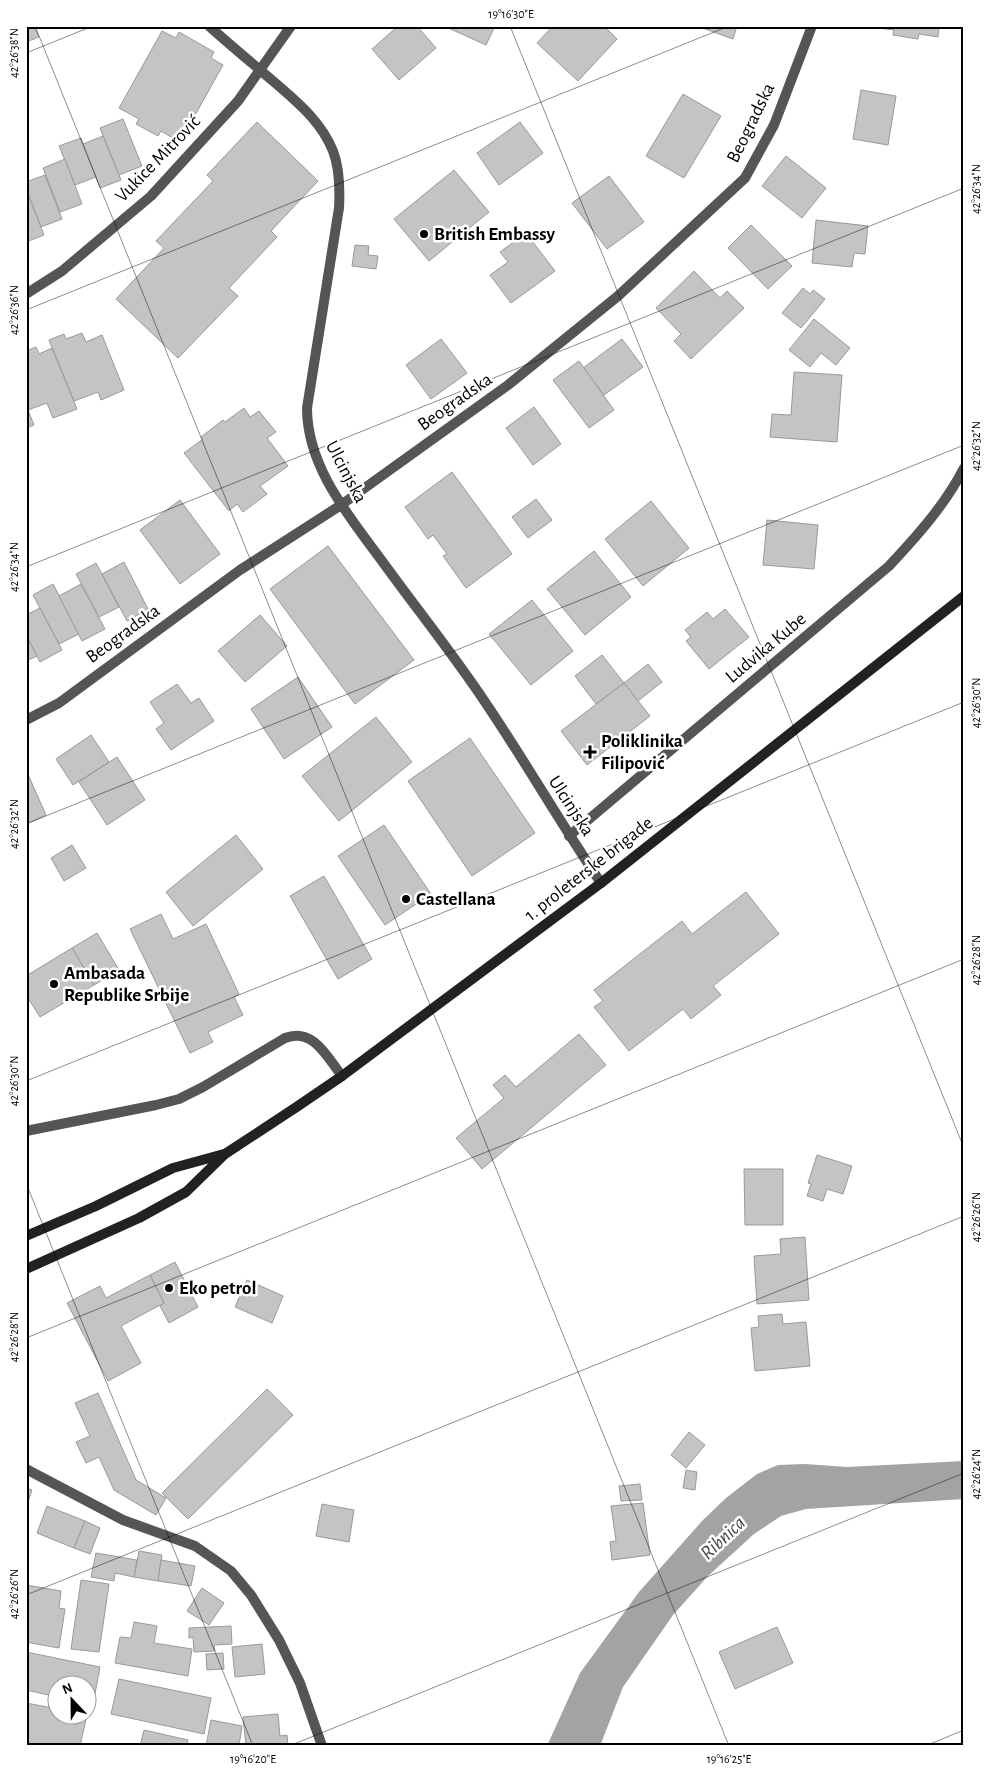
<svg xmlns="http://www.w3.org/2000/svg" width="990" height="1772" viewBox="0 0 990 1772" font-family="'Alegreya Sans',sans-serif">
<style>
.water{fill:#a3a3a3}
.building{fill:#c4c4c4;stroke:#999}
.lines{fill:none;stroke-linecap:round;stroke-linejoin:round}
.minor{stroke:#555;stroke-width:10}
.secondary{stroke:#222;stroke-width:10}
.ticks{fill:none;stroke:#000;stroke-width:1;stroke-opacity:0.45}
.poi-dot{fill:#000;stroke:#fff;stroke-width:2}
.labels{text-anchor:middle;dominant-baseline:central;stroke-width:5;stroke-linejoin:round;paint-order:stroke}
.street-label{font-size:19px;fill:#000;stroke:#fff}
.poi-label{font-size:19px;font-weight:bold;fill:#000;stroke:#fff;text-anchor:start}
.water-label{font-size:20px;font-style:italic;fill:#444;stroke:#fff}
.neatline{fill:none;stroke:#000;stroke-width:2}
.ticks-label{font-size:12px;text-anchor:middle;fill:#000}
</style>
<rect width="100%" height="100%" fill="#fff"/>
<path class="water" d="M964,1461V1499L806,1509L781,1516L754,1534L708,1576L673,1615L623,1687L600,1746H547L580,1673L639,1592L703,1520L726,1498L757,1474L778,1465L805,1464L847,1467Z"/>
<g class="building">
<path d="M26,26H34L39,37L26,42Z"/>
<path d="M398,26H417L436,48L399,80L372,49Z"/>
<path d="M444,26H495L486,45Z"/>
<path d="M553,26H604L617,39L578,81L537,43Z"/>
<path d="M697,26H737L733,39Z"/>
<path d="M878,26H939L938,37L919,34L918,39L893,35L894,30L877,28Z"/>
<path d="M162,31L176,38L179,32L214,52L211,58L223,65L180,142L161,131L158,136L136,124L139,119L119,108Z"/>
<path d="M861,90L896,96L888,145L853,139Z"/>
<path d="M683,94L721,116L684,178L646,156Z"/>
<path d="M123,119L142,166L119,175L100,128Z"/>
<path d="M257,122L318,181L271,231L277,237L229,288L238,296L178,358L116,299L164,248L156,241L213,181L207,175Z"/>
<path d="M520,122L543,153L499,185L477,153Z"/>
<path d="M103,136L121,180L100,188L83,144Z"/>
<path d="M81,138L96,177L75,185L59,146Z"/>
<path d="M786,156L826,188L802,218L762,186Z"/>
<path d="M65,159L82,204L60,212L43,168Z"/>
<path d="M454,170L489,212L429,261L394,219Z"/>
<path d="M45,175L62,219L41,227L26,189V182Z"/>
<path d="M609,176L644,222L607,249L572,203Z"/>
<path d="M26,189L44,235L26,242Z"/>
<path d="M816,220L868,226L865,254L854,253L852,267L812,263Z"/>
<path d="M751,225L792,266L768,289L728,248Z"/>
<path d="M526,233L555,271L511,303L490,275L508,262L500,252Z"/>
<path d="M355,245L369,246L368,255L378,256L376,269L352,266Z"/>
<path d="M694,271L720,298L727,291L744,308L691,359L674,341L681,334L656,308Z"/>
<path d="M803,288L810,294L813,290L825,299L801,328L782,313Z"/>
<path d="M814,319L850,348L836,365L821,353L810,367L789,350Z"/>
<path d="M82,333L86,342L102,335L124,390L101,400L98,392L74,401L49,340L64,334L66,339Z"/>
<path d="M441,339L467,373L431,399L406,365Z"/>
<path d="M622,339L643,367L604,395L583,368Z"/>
<path d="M36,347L39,354L52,348L77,409L53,418L47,403L28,410L26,405V351Z"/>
<path d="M579,361L614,410L589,428L553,380Z"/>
<path d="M794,372L842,375L837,442L770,437L772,414L791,415Z"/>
<path d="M26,405L34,425L26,428Z"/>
<path d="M534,407L561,444L533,465L506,428Z"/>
<path d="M244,408L250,417L259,411L276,432L267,438L288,466L260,486L267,494L243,512L237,504L229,511L184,453L203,439L201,437L223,420L225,422Z"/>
<path d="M452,472L512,554L466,588L443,556L447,554L433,535L428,539L405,507Z"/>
<path d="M536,499L552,520L528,538L512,517Z"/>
<path d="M180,500L220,554L180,584L140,530Z"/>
<path d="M651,501L689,548L643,586L605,539Z"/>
<path d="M767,520L818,525L814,569L763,565Z"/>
<path d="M328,546L414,660L355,704L270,589Z"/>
<path d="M594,551L631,597L585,635L547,589Z"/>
<path d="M124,562L148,609L127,621L102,574Z"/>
<path d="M96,563L119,607L99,617L76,574Z"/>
<path d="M53,584L79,634L59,644L33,595Z"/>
<path d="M81,584L105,629L82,641L59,596Z"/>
<path d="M532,600L573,651L531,685L489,634Z"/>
<path d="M40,608L62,650L40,662L26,635V615Z"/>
<path d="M725,609L749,637L709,669L686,641L691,637L685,630L707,612L713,619Z"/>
<path d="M260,615L287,646L245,682L218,651Z"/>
<path d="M26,635L37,656L26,661Z"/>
<path d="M602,655L624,683L596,704L575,676Z"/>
<path d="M648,664L662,682L638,701L624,683Z"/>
<path d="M298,677L332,727L284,759L251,709Z"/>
<path d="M624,683L650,716L587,765L561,731Z"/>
<path d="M177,684L191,703L199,698L214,721L171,750L156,729L164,723L150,702Z"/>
<path d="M376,717L412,762L339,821L302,776Z"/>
<path d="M91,735L109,762L73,785L56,759Z"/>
<path d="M470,738L535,833L472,876L408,781Z"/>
<path d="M117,757L145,800L107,825L79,782Z"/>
<path d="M26,770L46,815L26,824Z"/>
<path d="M384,825L431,894L385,925L338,856Z"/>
<path d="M236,835L263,869L193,926L166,892Z"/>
<path d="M72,845L86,868L64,881L51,858Z"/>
<path d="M324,876L372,959L338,979L290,896Z"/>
<path d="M746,892L779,934L713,986L721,995L691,1019L683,1009L629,1051L594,1007L603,1001L594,990L682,921L692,934Z"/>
<path d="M161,914L173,939L206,924L239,994L234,997L243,1015L208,1032L213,1042L190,1053L130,929Z"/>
<path d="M97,933L119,970L94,985L72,948Z"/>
<path d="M72,948L94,985L40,1017L26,995V976Z"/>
<path d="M579,1034L606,1065L482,1169L456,1138L504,1098L493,1085L505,1075L516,1087Z"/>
<path d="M817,1155L852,1166L843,1194L827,1189L823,1201L807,1196L811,1184L808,1183Z"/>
<path d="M744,1169H783V1225H745Z"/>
<path d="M805,1237L809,1300L757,1304L754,1256L781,1254L780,1239Z"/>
<path d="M175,1262L198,1307L169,1323L160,1306L164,1303L150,1275Z"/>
<path d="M150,1275L164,1303L121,1326L141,1363L108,1381L67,1303L100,1286L106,1298Z"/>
<path d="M247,1280L283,1296L272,1323L235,1307Z"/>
<path d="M782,1314L783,1324L806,1322L810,1366L755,1371L751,1328L759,1327L758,1316Z"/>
<path d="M267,1389L293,1415L188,1519L162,1493Z"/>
<path d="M98,1393L136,1480L166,1498L156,1515L114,1490L99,1457L86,1463L76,1442L90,1436L75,1403Z"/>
<path d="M689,1432L705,1445L686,1468L671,1455Z"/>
<path d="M686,1470L697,1472L695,1490L683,1488Z"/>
<path d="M640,1484L642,1500L621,1501L619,1486Z"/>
<path d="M26,1488L32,1490L26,1508Z"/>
<path d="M643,1503L650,1555L612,1560L610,1542L616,1541L611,1506Z"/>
<path d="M322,1504L354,1510L349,1542L316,1536Z"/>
<path d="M47,1506L85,1521L74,1548L37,1533Z"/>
<path d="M85,1521L100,1528L90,1554L74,1548Z"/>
<path d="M139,1551L162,1555L158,1581L134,1577Z"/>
<path d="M96,1553L137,1560L134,1577L115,1573L114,1581L91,1577Z"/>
<path d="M161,1560L195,1566L191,1586L158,1581Z"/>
<path d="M81,1580L109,1584L99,1652L71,1649Z"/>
<path d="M26,1585L61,1591L59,1608L65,1609L59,1648L26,1642Z"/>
<path d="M202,1588L224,1603L209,1625L187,1611Z"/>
<path d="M134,1622L157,1626L154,1643L192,1649L188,1676L115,1663L120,1637L131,1638Z"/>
<path d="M231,1626L232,1644L214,1645L215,1651L194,1652L193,1637L189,1638V1628Z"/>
<path d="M777,1627L793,1663L735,1689L719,1652Z"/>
<path d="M262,1644L265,1674L235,1677L232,1647Z"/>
<path d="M26,1652L100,1667L93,1704L88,1703V1684H58V1697L26,1690Z"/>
<path d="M223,1653L224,1669L207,1670L206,1654Z"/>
<path d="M119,1679L211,1698L204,1734L111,1714Z"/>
<path d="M26,1703L58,1709V1714L87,1715L80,1746H34L26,1744Z"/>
<path d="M278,1714L280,1736L287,1735L288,1746H246L243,1717Z"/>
<path d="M211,1720L242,1726L239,1746H206Z"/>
<path d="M144,1730L188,1740L187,1746H140Z"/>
</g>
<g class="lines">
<g class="minor">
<path d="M209,26C230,45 252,63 273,81C297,102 321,121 333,151C340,169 340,189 339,208L307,408C307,467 349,516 382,561C416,608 453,654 485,702C525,761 561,824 601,883"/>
<path d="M26,294L62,271L151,196L238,101L291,26"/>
<path d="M26,720L59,703L240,570L341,505L508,385L618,296L745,178L774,125L812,26"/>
<path d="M569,836L889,566C917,536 945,505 964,468"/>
<path d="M26,1131L156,1105L179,1099L203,1087L285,1038C313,1027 327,1057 342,1076"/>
<path d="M26,1469L123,1520L195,1546L231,1571L251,1595L279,1640L300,1683L322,1746"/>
</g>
<g class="secondary">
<path d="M26,1236L96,1206L173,1168L224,1154"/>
<path d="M26,1269L139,1218L186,1192L225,1154L298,1106L342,1076L601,883L964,596"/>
</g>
</g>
<path class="ticks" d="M35,26L729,1746M510,26L964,1148M26,53L93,26M26,310L729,26M26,567L964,188M26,824L964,445M26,1081L964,702M26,1183L253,1746M26,1338L964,959M26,1595L964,1216M289,1746L964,1473M925,1746L964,1730"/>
<g class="poi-dot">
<circle cx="424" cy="234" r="5"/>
<path d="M587.5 744.5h5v5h5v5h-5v5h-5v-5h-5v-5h5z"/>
<circle cx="406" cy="899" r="5"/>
<circle cx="54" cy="984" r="5"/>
<circle cx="169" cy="1288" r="5"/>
</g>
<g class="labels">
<g class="street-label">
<text transform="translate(751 123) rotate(-64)">Beogradska</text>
<text transform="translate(158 159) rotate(-46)">Vukice Mitrović</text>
<text transform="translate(455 402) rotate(-35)">Beogradska</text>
<text transform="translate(346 472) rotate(62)">Ulcinjska</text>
<text transform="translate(123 634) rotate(-36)">Beogradska</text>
<text transform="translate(766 648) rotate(-40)">Ludvika Kube</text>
<text transform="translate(571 806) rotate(57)">Ulcinjska</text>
<text transform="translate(589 869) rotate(-38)">1. proleterske brigade</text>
</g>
<g class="poi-label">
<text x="434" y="234">British Embassy</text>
<text x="601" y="741">Poliklinika<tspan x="601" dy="22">Filipović</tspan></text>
<text x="416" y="899">Castellana</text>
<text x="64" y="973">Ambasada<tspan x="64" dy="22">Republike Srbije</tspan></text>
<text x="179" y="1288">Eko petrol</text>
</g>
<g class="water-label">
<text transform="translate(723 1538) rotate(-43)">Ribnica</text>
</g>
</g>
<rect width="990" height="1772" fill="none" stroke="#ffffff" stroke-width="55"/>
<g transform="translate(72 1700) rotate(338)"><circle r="24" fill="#ffffff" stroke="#999999"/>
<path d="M0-4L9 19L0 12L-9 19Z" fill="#000000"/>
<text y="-8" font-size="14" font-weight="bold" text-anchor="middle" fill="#000000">N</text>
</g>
<rect x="28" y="28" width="934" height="1716" class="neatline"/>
<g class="ticks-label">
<text x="511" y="18">19°16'30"E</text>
<text transform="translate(14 53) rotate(-90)" y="4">42°26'38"N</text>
<text transform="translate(976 189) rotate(-90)" y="4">42°26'34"N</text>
<text transform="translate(14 310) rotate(-90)" y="4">42°26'36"N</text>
<text transform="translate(976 446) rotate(-90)" y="4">42°26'32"N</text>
<text transform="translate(14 567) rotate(-90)" y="4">42°26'34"N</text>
<text transform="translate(976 703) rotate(-90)" y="4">42°26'30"N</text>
<text transform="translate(14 824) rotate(-90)" y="4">42°26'32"N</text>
<text transform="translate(976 960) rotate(-90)" y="4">42°26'28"N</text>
<text transform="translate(14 1081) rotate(-90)" y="4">42°26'30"N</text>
<text transform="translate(976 1217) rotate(-90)" y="4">42°26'26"N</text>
<text transform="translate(14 1337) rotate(-90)" y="4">42°26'28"N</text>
<text transform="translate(976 1474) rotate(-90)" y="4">42°26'24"N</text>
<text transform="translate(14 1594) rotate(-90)" y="4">42°26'26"N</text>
<text x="253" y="1763">19°16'20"E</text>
<text x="729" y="1763">19°16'25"E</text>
</g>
</svg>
